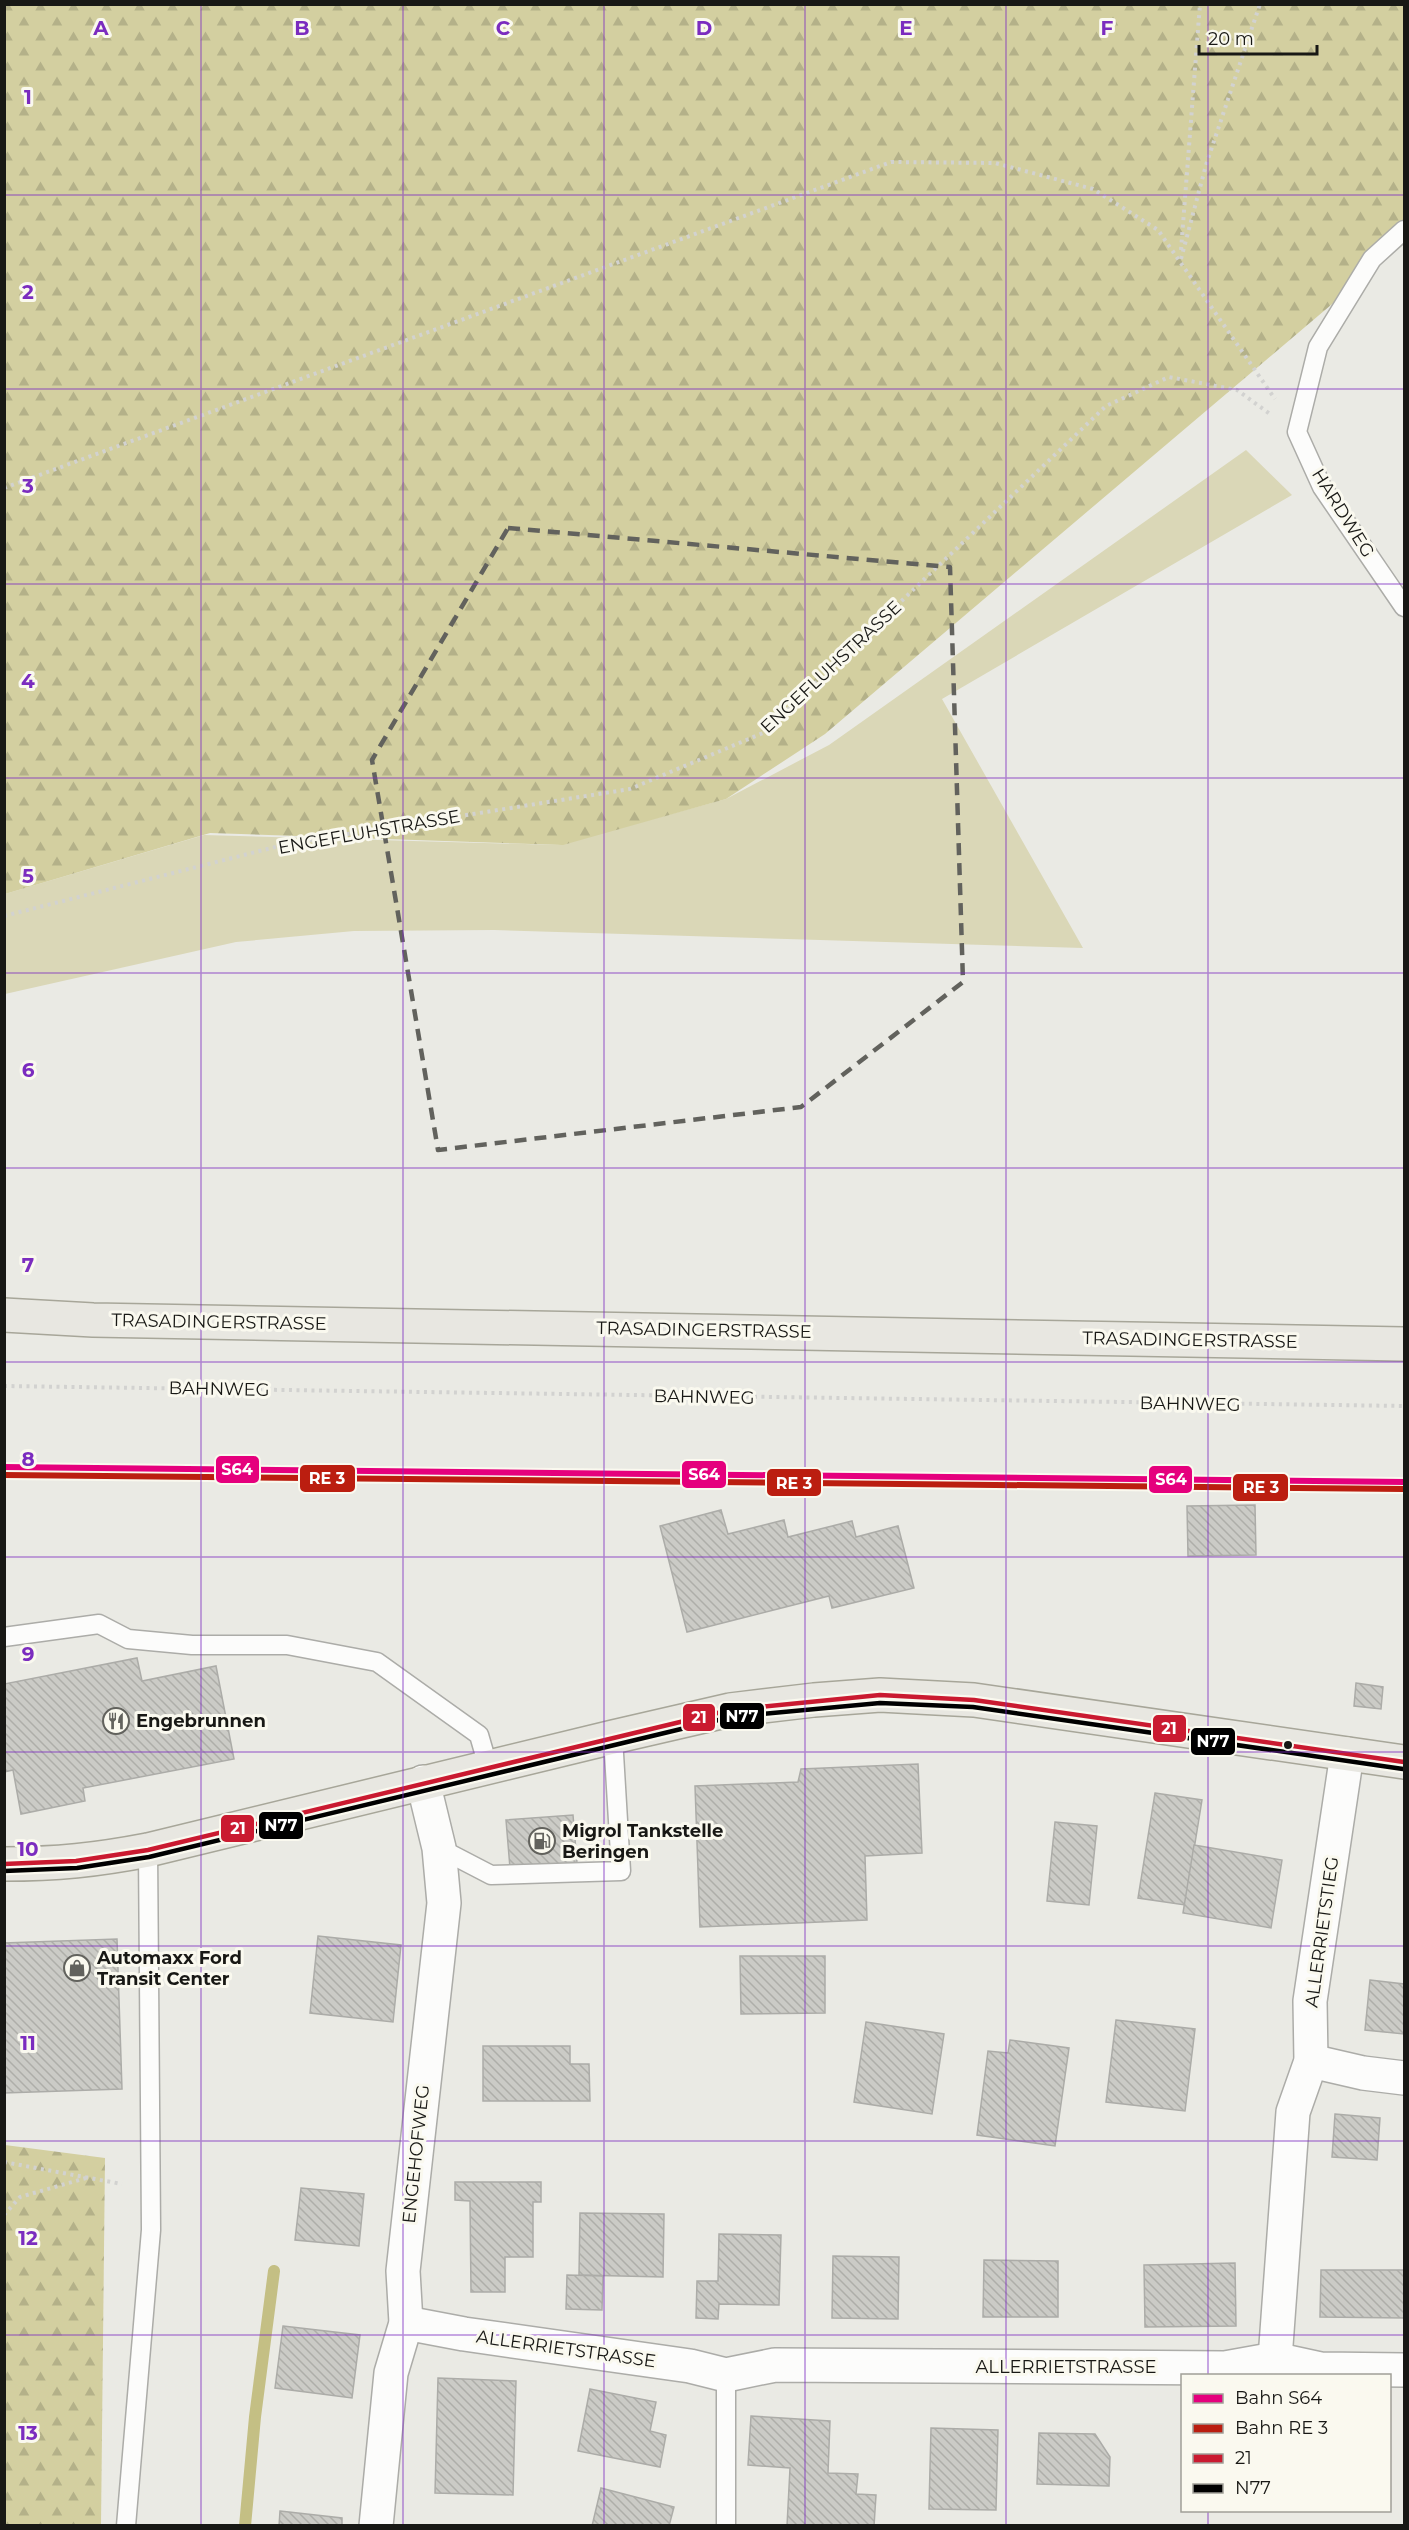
<svg xmlns="http://www.w3.org/2000/svg" width="1409" height="2530" viewBox="0 0 1409 2530" font-family="Montserrat,sans-serif">
<style>
.grass{fill:#dad7b7}
.forest{fill:url(#forest-firs)}
.lines{fill:none;stroke-linecap:round;stroke-linejoin:round}
.stream{stroke:#c4bf84;stroke-width:12}
.building{fill:url(#building-back-hatch);stroke:#acaca8;stroke-width:1.5}
.service-casing{stroke:#acaca8;stroke-width:21}
.minor-casing{stroke:#acaca8;stroke-width:36}
.primary-casing{stroke:#a7a699;stroke-width:36}
.path{stroke:#d2d2d0;stroke-width:4;stroke-dasharray:3 4.5;stroke-linecap:butt}
.service{stroke:#fcfcfb;stroke-width:18}
.minor{stroke:#fcfcfb;stroke-width:33}
.primary{stroke:#e8e7e1;stroke-width:33}
.bus-1-casing{stroke:#faf9ef;stroke-width:9}
.bus-2-casing{stroke:#faf9ef;stroke-width:9}
.bus-1{stroke:#ca1a30;stroke-width:4.5}
.bus-2{stroke:#000;stroke-width:4.5}
.rail-1-casing{stroke:#faf9ef;stroke-width:10}
.rail-2-casing{stroke:#faf9ef;stroke-width:10}
.rail-1{stroke:#e5007d;stroke-width:6}
.rail-2{stroke:#bb1e10;stroke-width:6}
.marked{fill:none;stroke:#62625d;stroke-width:4.5;stroke-dasharray:12 8;stroke-linejoin:round}
.grid{fill:none;stroke:#7b2cbf;stroke-width:1.5;stroke-opacity:0.55}
.bus-dot{fill:#181815;stroke:#faf9ef;stroke-width:2}
.labels{text-anchor:middle;dominant-baseline:central;stroke-width:6;stroke-linejoin:round;paint-order:stroke}
.street-label{font-size:18px;fill:#181815;stroke:#faf9ef}
.poi-label{font-size:18px;font-weight:bold;fill:#181815;stroke:#faf9ef;text-anchor:start}
.grid-label{font-size:20px;text-anchor:middle;font-weight:bold;fill:#7b2cbf;stroke:#faf9ef;stroke-width:6;stroke-linejoin:round;paint-order:stroke}
.line-badge{stroke:#faf9ef;stroke-width:2}
.badge-label{font-size:16px;text-anchor:middle;font-weight:bold;fill:#fff}
</style>
<defs>
<pattern id="forest-firs" width="22" height="20" patternUnits="userSpaceOnUse" patternTransform="scale(1.5)"><rect width="22" height="20" fill="#d3cfa0"/><path d="M5 1l3.5 6h-7zM16 11l3.5 6h-7z" fill="#b4b189"/></pattern>
<pattern id="building-back-hatch" width="6" height="6" patternUnits="userSpaceOnUse" patternTransform="scale(1.5)"><rect width="6" height="6" fill="#cbcbc6"/><path d="M-1 5l2 2M0 0l6 6M5-1l2 2" fill="none" stroke="#aeaea9"/></pattern>
</defs>
<rect width="100%" height="100%" fill="#eaeae4"/>
<path class="grass" d="M1246,450L1292,495L942,699L1083,948L494,930L354,931L236,942L5,994V894L204,835L558,845L726,799L829,745Z"/>
<g class="forest">
<path d="M5,5H1404V243L825,734L726,799L563,845L210,833L5,894Z"/>
<path d="M5,2145L105,2158L101,2525H5Z"/>
</g>
<g class="lines">
<path class="stream" d="M245,2526L255,2417L274,2271"/>
</g>
<g class="building">
<path d="M1255,1505L1256,1555L1188,1556L1187,1506Z"/>
<path d="M721,1510L728,1534L784,1520L788,1537L852,1521L856,1537L898,1526L914,1588L832,1608L829,1596L687,1632L660,1526Z"/>
<path d="M137,1658L142,1681L216,1666L234,1759L83,1788L85,1801L21,1814L13,1770L4,1772V1684Z"/>
<path d="M1356,1683L1383,1687L1381,1709L1354,1706Z"/>
<path d="M918,1764L922,1853L865,1856L867,1920L700,1927L695,1786L798,1782L801,1769Z"/>
<path d="M1155,1793L1202,1800L1185,1905L1138,1898Z"/>
<path d="M573,1815L577,1863L510,1868L506,1820Z"/>
<path d="M1055,1822L1097,1826L1089,1905L1047,1901Z"/>
<path d="M1194,1845L1282,1860L1271,1928L1183,1913Z"/>
<path d="M318,1936L401,1945L393,2022L310,2013Z"/>
<path d="M117,1939L122,2089L4,2093V1943Z"/>
<path d="M740,1956H825V2013L741,2014Z"/>
<path d="M1370,1980L1404,1984V2034L1365,2030Z"/>
<path d="M1116,2020L1195,2029L1185,2111L1106,2102Z"/>
<path d="M866,2022L944,2034L932,2114L854,2102Z"/>
<path d="M1010,2040L1069,2048L1055,2146L977,2135L988,2051L1008,2053Z"/>
<path d="M483,2046H570V2064H589L590,2101H483Z"/>
<path d="M1335,2114L1380,2118L1377,2160L1332,2157Z"/>
<path d="M455,2182H541V2202H533V2257H505V2292H471L470,2201L455,2200Z"/>
<path d="M301,2188L364,2194L359,2246L295,2240Z"/>
<path d="M580,2213L664,2214L663,2277L579,2275Z"/>
<path d="M719,2234L781,2235L779,2305L719,2304L718,2319L696,2318L697,2281H718Z"/>
<path d="M833,2256L899,2257L898,2319L832,2318Z"/>
<path d="M984,2260L1058,2261V2317H983Z"/>
<path d="M1235,2263L1236,2326L1145,2327L1144,2265Z"/>
<path d="M1321,2270H1404V2318L1320,2317Z"/>
<path d="M567,2275L603,2276L602,2310L566,2309Z"/>
<path d="M283,2326L360,2335L352,2398L275,2388Z"/>
<path d="M438,2378L516,2381L513,2495L435,2493Z"/>
<path d="M590,2389L656,2402L650,2431L666,2435L660,2467L578,2451Z"/>
<path d="M751,2416L830,2421L828,2473L858,2474L856,2494L876,2495L874,2526H787L790,2468L748,2465Z"/>
<path d="M931,2428L998,2430L996,2510L929,2509Z"/>
<path d="M1039,2433L1095,2434L1110,2457L1109,2486L1037,2484Z"/>
<path d="M601,2488L674,2507L669,2526H592Z"/>
<path d="M280,2511L342,2518V2526H279Z"/>
</g>
<g class="lines">
<defs>
<g id="service">
<path d="M1404,230L1372,259L1318,347L1297,432L1322,487L1404,607"/>
<path d="M4,1637L99,1624L128,1639L192,1645H287L377,1662L479,1735L488,1766"/>
<path d="M439,1848L491,1875L621,1871L613,1737"/>
<path d="M726,2375V2526"/>
<path d="M126,2526L151,2230L148,1850"/>
</g>
<g id="minor">
<path d="M1311,2061L1363,2073L1404,2078"/>
<path d="M406,2323L464,2334L690,2366L726,2375L775,2365L1225,2368L1275,2359L1321,2369L1404,2370"/>
<path d="M1275,2359L1293,2112L1311,2061L1310,2001L1347,1754"/>
<path d="M376,2526L391,2373L406,2323L403,2271L444,1903L439,1848L423,1782"/>
</g>
<g id="primary">
<path d="M4,1315L93,1320L1404,1344"/>
<path d="M4,1864C57,1864 96,1860 148,1850L613,1737L730,1710L814,1700L880,1695L974,1700L1404,1762"/>
</g>
</defs>
<use href="#service" class="service-casing"/>
<use href="#minor" class="minor-casing"/>
<use href="#primary" class="primary-casing"/>
<g class="path">
<path d="M1181,250L1200,4"/>
<path d="M1181,259L1206,165L1260,4"/>
<path d="M4,488L891,162L995,163L1093,189L1158,230L1275,399"/>
<path d="M4,916L291,843L630,789L763,733L1106,406L1169,377L1237,390L1270,414"/>
<path d="M4,1386L1404,1406"/>
<path d="M4,2162L122,2184"/>
<path d="M4,2215L20,2197L86,2178"/>
</g>
<use href="#service" class="service"/>
<use href="#minor" class="minor"/>
<use href="#primary" class="primary"/>
<defs>
<path id="bus-1" d="M4,1864L76,1861L148,1850L730,1710L880,1695L974,1700L1404,1762"/>
<path id="bus-2" d="M4,1871L77,1868L149,1857L731,1717L880,1703L973,1707L1403,1769"/>
</defs>
<use href="#bus-1" class="bus-1-casing"/>
<use href="#bus-2" class="bus-2-casing"/>
<use href="#bus-1" class="bus-1"/>
<use href="#bus-2" class="bus-2"/>
<defs>
<path id="rail-1" d="M4,1467L1404,1482"/>
<path id="rail-2" d="M4,1475L1404,1489"/>
</defs>
<use href="#rail-1" class="rail-1-casing"/>
<use href="#rail-2" class="rail-2-casing"/>
<use href="#rail-1" class="rail-1"/>
<use href="#rail-2" class="rail-2"/>
</g>
<path class="marked" d="M508,528L950,567L963,982L801,1107L438,1150L372,760Z"/>
<path class="grid" d="M201,4V2526M403,4V2526M604,4V2526M805,4V2526M1006,4V2526M1208,4V2376M4,195H1404M4,389H1404M4,584H1404M4,778H1404M4,973H1404M4,1168H1404M4,1362H1404M4,1557H1404M4,1752H1404M4,1946H1404M4,2141H1404M4,2335H1404M1208,2510V2526"/>
<defs>
<symbol id="restaurant-ring" viewBox="-11 -11 22 22"><circle r="9.5" fill="#faf9ef" stroke="#62625d" stroke-width="1.5"/><path d="M-5-6h1v4h1v-4h1v4h1v-4h1v5L-1.5 .5V6h-2V.5L-5-1ZM5-6V6H3V1.5H1.5Q1.5-4 5-6Z" fill="#62625d"/></symbol>
<symbol id="fuel-ring" viewBox="-11 -11 22 22"><circle r="9.5" fill="#faf9ef" stroke="#62625d" stroke-width="1.5"/><path d="M-5.5-6h7V0h2V4h1.3V-2.5L3-4.5l.8-.8L6-3V5H2.5V1h-1V6h-7ZM-4.2-4.7v3.2H.2V-4.7Z" fill="#62625d"/></symbol>
<symbol id="shop-ring" viewBox="-11 -11 22 22"><circle r="9.5" fill="#faf9ef" stroke="#62625d" stroke-width="1.5"/><path d="M-5-2.5h2.3a2.7 3.5 0 0 1 5.4 0H5L5.5 6h-11ZM-1.5-2.5h3a1.5 2.3 0 0 0-3 0Z" fill="#62625d"/></symbol>
</defs>
<g fill-rule="evenodd">
<use href="#restaurant-ring" x="101" y="1706" width="30" height="30"/>
<use href="#fuel-ring" x="527" y="1826" width="30" height="30"/>
<use href="#shop-ring" x="62" y="1953" width="30" height="30"/>
</g>
<circle class="bus-dot" cx="1288" cy="1745" r="5"/>
<g class="labels">
<g class="street-label">
<text transform="translate(1343 513) rotate(58)">HARDWEG</text>
<text transform="translate(831 667) rotate(-43)">ENGEFLUHSTRASSE</text>
<text transform="translate(369 832) rotate(-10)">ENGEFLUHSTRASSE</text>
<text transform="translate(219 1322) rotate(1)">TRASADINGERSTRASSE</text>
<text transform="translate(704 1330) rotate(1)">TRASADINGERSTRASSE</text>
<text transform="translate(1190 1340) rotate(1)">TRASADINGERSTRASSE</text>
<text transform="translate(219 1389) rotate(1)">BAHNWEG</text>
<text transform="translate(704 1397) rotate(1)">BAHNWEG</text>
<text transform="translate(1190 1404) rotate(1)">BAHNWEG</text>
<text transform="translate(1322 1932) rotate(-82)">ALLERRIETSTIEG</text>
<text transform="translate(416 2154) rotate(-84)">ENGEHOFWEG</text>
<text transform="translate(566 2349) rotate(8)">ALLERRIETSTRASSE</text>
<text x="1066" y="2367">ALLERRIETSTRASSE</text>
</g>
<g class="poi-label">
<text x="136" y="1721">Engebrunnen</text>
<text x="562" y="1831">Migrol Tankstelle<tspan x="562" dy="21">Beringen</tspan></text>
<text x="97" y="1958">Automaxx Ford<tspan x="97" dy="21">Transit Center</tspan></text>
</g>
</g>
<g class="grid-label">
<text x="101" y="35">A</text>
<text x="302" y="35">B</text>
<text x="503" y="35">C</text>
<text x="704" y="35">D</text>
<text x="906" y="35">E</text>
<text x="1107" y="35">F</text>
<text x="28" y="104">1</text>
<text x="28" y="299">2</text>
<text x="28" y="493">3</text>
<text x="28" y="688">4</text>
<text x="28" y="883">5</text>
<text x="28" y="1077">6</text>
<text x="28" y="1272">7</text>
<text x="28" y="1466">8</text>
<text x="28" y="1661">9</text>
<text x="28" y="1856">10</text>
<text x="28" y="2050">11</text>
<text x="28" y="2245">12</text>
<text x="28" y="2440">13</text>
</g>
<g class="line-badge">
<rect x="215" y="1455" width="45" height="29" rx="6" fill="#e5007d"/>
<rect x="681" y="1460" width="46" height="29" rx="6" fill="#e5007d"/>
<rect x="299" y="1464" width="57" height="29" rx="6" fill="#bb1e10"/>
<rect x="1148" y="1465" width="45" height="29" rx="6" fill="#e5007d"/>
<rect x="766" y="1468" width="56" height="29" rx="6" fill="#bb1e10"/>
<rect x="1232" y="1473" width="57" height="29" rx="6" fill="#bb1e10"/>
<rect x="719" y="1702" width="46" height="28" rx="6" fill="#000"/>
<rect x="682" y="1703" width="34" height="29" rx="6" fill="#ca1a30"/>
<rect x="1152" y="1714" width="35" height="29" rx="6" fill="#ca1a30"/>
<rect x="1190" y="1727" width="46" height="29" rx="6" fill="#000"/>
<rect x="258" y="1811" width="46" height="29" rx="6" fill="#000"/>
<rect x="220" y="1814" width="35" height="29" rx="6" fill="#ca1a30"/>
</g>
<g class="badge-label">
<text x="237" y="1475">S64</text>
<text x="704" y="1480">S64</text>
<text x="327" y="1484">RE 3</text>
<text x="1171" y="1485">S64</text>
<text x="794" y="1489">RE 3</text>
<text x="1261" y="1493">RE 3</text>
<text x="742" y="1722">N77</text>
<text x="699" y="1723">21</text>
<text x="1169" y="1734">21</text>
<text x="1213" y="1747">N77</text>
<text x="281" y="1831">N77</text>
<text x="238" y="1834">21</text>
</g>
<rect width="1409" height="2530" fill="none" stroke="#181815" stroke-width="12"/>
<rect x="1181" y="2374" width="210" height="138" fill="#faf9ef" stroke="#a09f98" stroke-width="1.5"/>
<rect x="1193" y="2394" width="30" height="9" fill="#e5007d" stroke="#a09f98" stroke-width="1.5"/>
<text x="1235" y="2404" font-size="18" fill="#181815">Bahn S64</text>
<rect x="1193" y="2424" width="30" height="9" fill="#bb1e10" stroke="#a09f98" stroke-width="1.5"/>
<text x="1235" y="2434" font-size="18" fill="#181815">Bahn RE 3</text>
<rect x="1193" y="2454" width="30" height="9" fill="#ca1a30" stroke="#a09f98" stroke-width="1.5"/>
<text x="1235" y="2464" font-size="18" fill="#181815">21</text>
<rect x="1193" y="2484" width="30" height="9" fill="#000000" stroke="#a09f98" stroke-width="1.5"/>
<text x="1235" y="2494" font-size="18" fill="#181815">N77</text>
<path d="M1199 45v9h118v-9" fill="none" stroke="#181815" stroke-width="3"/>
<text x="1208" y="45" font-size="18" fill="#181815" stroke="#faf9ef" stroke-width="4.5" paint-order="stroke">20 m</text>
</svg>
